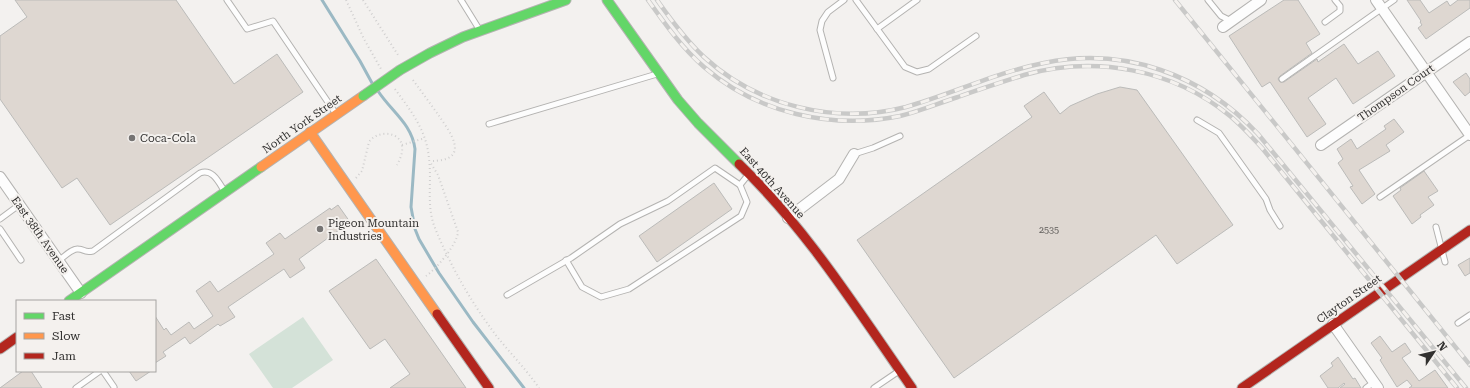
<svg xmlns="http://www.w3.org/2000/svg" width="1470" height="388" viewBox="0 0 1470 388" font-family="'Roboto Serif',serif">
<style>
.green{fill:#d4e2d8}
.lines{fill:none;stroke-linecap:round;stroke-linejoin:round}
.stream{stroke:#9bb9c4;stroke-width:3}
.building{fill:#ded7d1;stroke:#bbbbb9}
.lane-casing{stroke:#b4b3b1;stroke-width:7}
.street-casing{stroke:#b4b3b1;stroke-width:12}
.fast-casing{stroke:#b4b3b1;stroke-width:11}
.slow-casing{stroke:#b4b3b1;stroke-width:11}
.jam-casing{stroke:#b4b3b1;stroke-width:11}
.path{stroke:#d0cfcf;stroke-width:2;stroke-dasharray:1 3;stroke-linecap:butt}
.lane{stroke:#fdfdfd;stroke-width:5}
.street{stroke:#fdfdfd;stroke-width:10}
.fast{stroke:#63d668;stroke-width:9}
.slow{stroke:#ff974d;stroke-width:9}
.jam{stroke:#b3261e;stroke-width:9}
.rail-casing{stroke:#c9c9c8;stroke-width:4.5}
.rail{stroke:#f4f1ee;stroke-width:3;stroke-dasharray:9;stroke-linecap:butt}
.fast-bridge-casing{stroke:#b4b3b1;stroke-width:11;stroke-linecap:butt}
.fast-bridge{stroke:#63d668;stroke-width:9}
.poi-dot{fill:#767473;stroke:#f4f1ee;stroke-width:1.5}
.labels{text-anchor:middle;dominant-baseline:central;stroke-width:4;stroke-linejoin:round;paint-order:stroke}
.number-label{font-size:9px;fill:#5d5a58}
.street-label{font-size:11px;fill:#323130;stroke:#f4f1ee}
.poi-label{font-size:11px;fill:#323130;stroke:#f4f1ee;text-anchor:start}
</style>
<rect width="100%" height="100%" fill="#f3f1ef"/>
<path class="green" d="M303,317L333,360L292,388H273L249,354Z"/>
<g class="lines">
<g class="stream">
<path d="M322,0L360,61L372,83"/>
<path d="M378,91C391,111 412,124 415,149L411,207L415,229L419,239L439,273L473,322L524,388"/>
</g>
</g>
<g class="building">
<path d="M15,0H176L234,84L277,54L303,92L110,225L77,178L62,188L0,99V36L27,17Z"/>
<path d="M1284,0H1298L1320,34L1306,43L1312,53L1280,76L1278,79L1280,82H1284L1317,59L1318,62L1344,44L1358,64L1378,51L1395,76L1353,104L1336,78L1308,98L1326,124L1307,137L1270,82L1262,87L1229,36Z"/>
<path d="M1407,0H1420L1429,13L1447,1L1450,6L1458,0H1470V8L1426,39L1418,28L1422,25L1420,22L1421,21Z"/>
<path d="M1466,73L1470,79V92L1465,96L1453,82Z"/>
<path d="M1120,87L1137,90L1233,225L1177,264L1156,235L954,378L857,240L1032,117L1024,106L1044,92L1060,114L1070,106L1097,94Z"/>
<path d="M1394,119L1404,132L1386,145L1390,151L1359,170L1375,194L1362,204L1350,187L1353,186L1338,163L1343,159L1337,149L1351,139L1357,149L1386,129L1384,126Z"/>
<path d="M1424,171L1438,191L1428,197L1434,205L1420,215L1421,217L1412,224L1393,196L1401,190L1400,188Z"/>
<path d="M714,183L732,209L657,262L639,236Z"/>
<path d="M338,205L350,222L299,259L305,268L290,278L284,269L228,307L235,317L220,326L218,324L190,344L185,337L163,352L166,356L155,363V316L164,330L166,328L171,335L189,322L194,329L213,316L196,291L210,281L218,292L274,254L266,243L280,233L285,239L330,208L331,210Z"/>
<path d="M1470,258V273L1465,276L1458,265Z"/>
<path d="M376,259L466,388H390L410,374L385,339L370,349L329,291Z"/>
<path d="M1380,336L1392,352L1405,343L1411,352L1402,358L1419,381L1435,370L1448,388H1409L1412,386L1407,380L1397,387L1380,360L1382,358L1371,343Z"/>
<path d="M1338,357L1353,379L1355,378L1361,388H1340L1345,384L1344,383L1338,388H1328L1320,376L1333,366L1331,363Z"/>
<path d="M23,371H31L42,388H0Z"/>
<path d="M129,371H151L136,381Z"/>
</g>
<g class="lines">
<defs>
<g id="lane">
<path d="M227,0L247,29L273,21L336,114"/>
<path d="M461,0L479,29"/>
<path d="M856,0L905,67L917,72L929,69L976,36"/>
<path d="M1208,0L1221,16L1231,21"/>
<path d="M1325,22L1340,11V6L1335,0"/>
<path d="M877,29L917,0"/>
<path d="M833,78L820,30L822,21L828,12L844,0"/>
<path d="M1282,79L1394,0"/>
<path d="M1197,120L1219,133L1266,199L1270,210L1280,226"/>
<path d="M489,124L657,74"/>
<path d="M854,154L873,148L900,136"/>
<path d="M1380,197L1470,135"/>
<path d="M0,219L19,205"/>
<path d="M1436,227L1445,262"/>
<path d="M0,229L21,260"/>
<path d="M566,260L582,287L601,297L629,289L741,216L747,202L740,185L748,175"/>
<path d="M58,261C63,258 72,248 78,249C85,249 83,253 93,251L200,173C213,168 219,183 225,192"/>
<path d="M507,295L571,258L620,224L668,201L715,168L740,185"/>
<path d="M1458,323L1470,315"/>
<path d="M103,371L114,387"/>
<path d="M76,388L100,371"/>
<path d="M874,388L899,371"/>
<path d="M1366,388L1374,382"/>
</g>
<g id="street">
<path d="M1376,0L1470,135"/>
<path d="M1223,27L1261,0"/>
<path d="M1321,145L1470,42"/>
<path d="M0,177L81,293"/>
<path d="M788,218L839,179L854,154"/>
<path d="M1333,324L1378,388"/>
</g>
<g id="fast">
<path d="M607,0L678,100L698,123L739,164"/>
<path d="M400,70L430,53L463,37L566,0"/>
<path d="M69,301L261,167"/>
</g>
<g id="slow">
<path d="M310,132L437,314"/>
<path d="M261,167L363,96"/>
</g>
<g id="jam">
<path d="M739,164C807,229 858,311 912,388"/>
<path d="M437,314L489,388"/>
<path d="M0,349L17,337"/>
<path d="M1242,388L1470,230"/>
</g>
</defs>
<use href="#lane" class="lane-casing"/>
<use href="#street" class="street-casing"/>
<use href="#fast" class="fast-casing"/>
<use href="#slow" class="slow-casing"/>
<use href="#jam" class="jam-casing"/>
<g class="path">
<path d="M346,0L364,39L381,69"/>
<path d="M363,0L398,55"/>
<path d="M413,80C421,91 429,102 437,113C450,132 473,161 430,161"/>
<path d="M395,89C411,111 427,131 429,159C432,182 426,206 435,228C450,265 471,302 495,334C509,352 526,369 539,388"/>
<path d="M402,145L425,138"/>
<path d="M356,178L362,171L369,142C377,130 400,131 402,146C403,153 400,159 397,165"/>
<path d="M426,276C436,269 457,245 458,232L438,175L430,162"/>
</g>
<use href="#lane" class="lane"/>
<use href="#street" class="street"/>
<use href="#fast" class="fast"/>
<use href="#slow" class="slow"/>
<use href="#jam" class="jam"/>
<defs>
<g id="rail">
<path d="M648,0C665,24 682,48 704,67C757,113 832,130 900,116C920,111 939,103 958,97C980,89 1002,82 1024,75C1095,55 1173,69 1230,116C1242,126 1252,137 1262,148L1457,388"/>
<path d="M657,0C671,20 686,40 704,57C757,106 836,125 906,107C952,94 997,72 1044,63C1125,46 1203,75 1258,134L1466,388"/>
<path d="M1175,0L1470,365"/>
</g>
</defs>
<use href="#rail" class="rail-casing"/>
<use href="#rail" class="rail"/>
<defs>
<path id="fast-bridge" d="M363,96L400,70"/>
</defs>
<use href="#fast-bridge" class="fast-bridge-casing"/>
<use href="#fast-bridge" class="fast-bridge"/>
</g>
<g class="poi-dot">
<circle cx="132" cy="138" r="4"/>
<circle cx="320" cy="229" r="4"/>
</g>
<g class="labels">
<g class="number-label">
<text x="1049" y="230">2535</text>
</g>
<g class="street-label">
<text transform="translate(1396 93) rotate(-35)">Thompson Court</text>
<text transform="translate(302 124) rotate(-35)">North York Street</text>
<text transform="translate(772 183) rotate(48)">East 40th Avenue</text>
<text transform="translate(40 235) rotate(55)">East 38th Avenue</text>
<text transform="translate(1349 299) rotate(-35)">Clayton Street</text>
</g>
<g class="poi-label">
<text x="140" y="138">Coca-Cola</text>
<text x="328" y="223">Pigeon Mountain<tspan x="328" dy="13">Industries</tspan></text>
</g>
</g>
<rect x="16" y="300" width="140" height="72" fill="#f4f1ee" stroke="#a6a4a2"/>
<rect x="24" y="313" width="20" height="6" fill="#63d668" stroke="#a6a4a2"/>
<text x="52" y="320" font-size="12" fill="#323130">Fast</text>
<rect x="24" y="333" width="20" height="6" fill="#ff974d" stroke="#a6a4a2"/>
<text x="52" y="340" font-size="12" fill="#323130">Slow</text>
<rect x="24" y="353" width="20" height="6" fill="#b3261e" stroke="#a6a4a2"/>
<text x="52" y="360" font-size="12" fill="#323130">Jam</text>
<g transform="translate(1434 352) rotate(55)" stroke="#f4f1ee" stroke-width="3" paint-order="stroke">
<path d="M0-3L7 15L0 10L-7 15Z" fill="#323130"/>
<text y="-6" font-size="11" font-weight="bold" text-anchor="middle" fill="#323130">N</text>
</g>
</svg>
